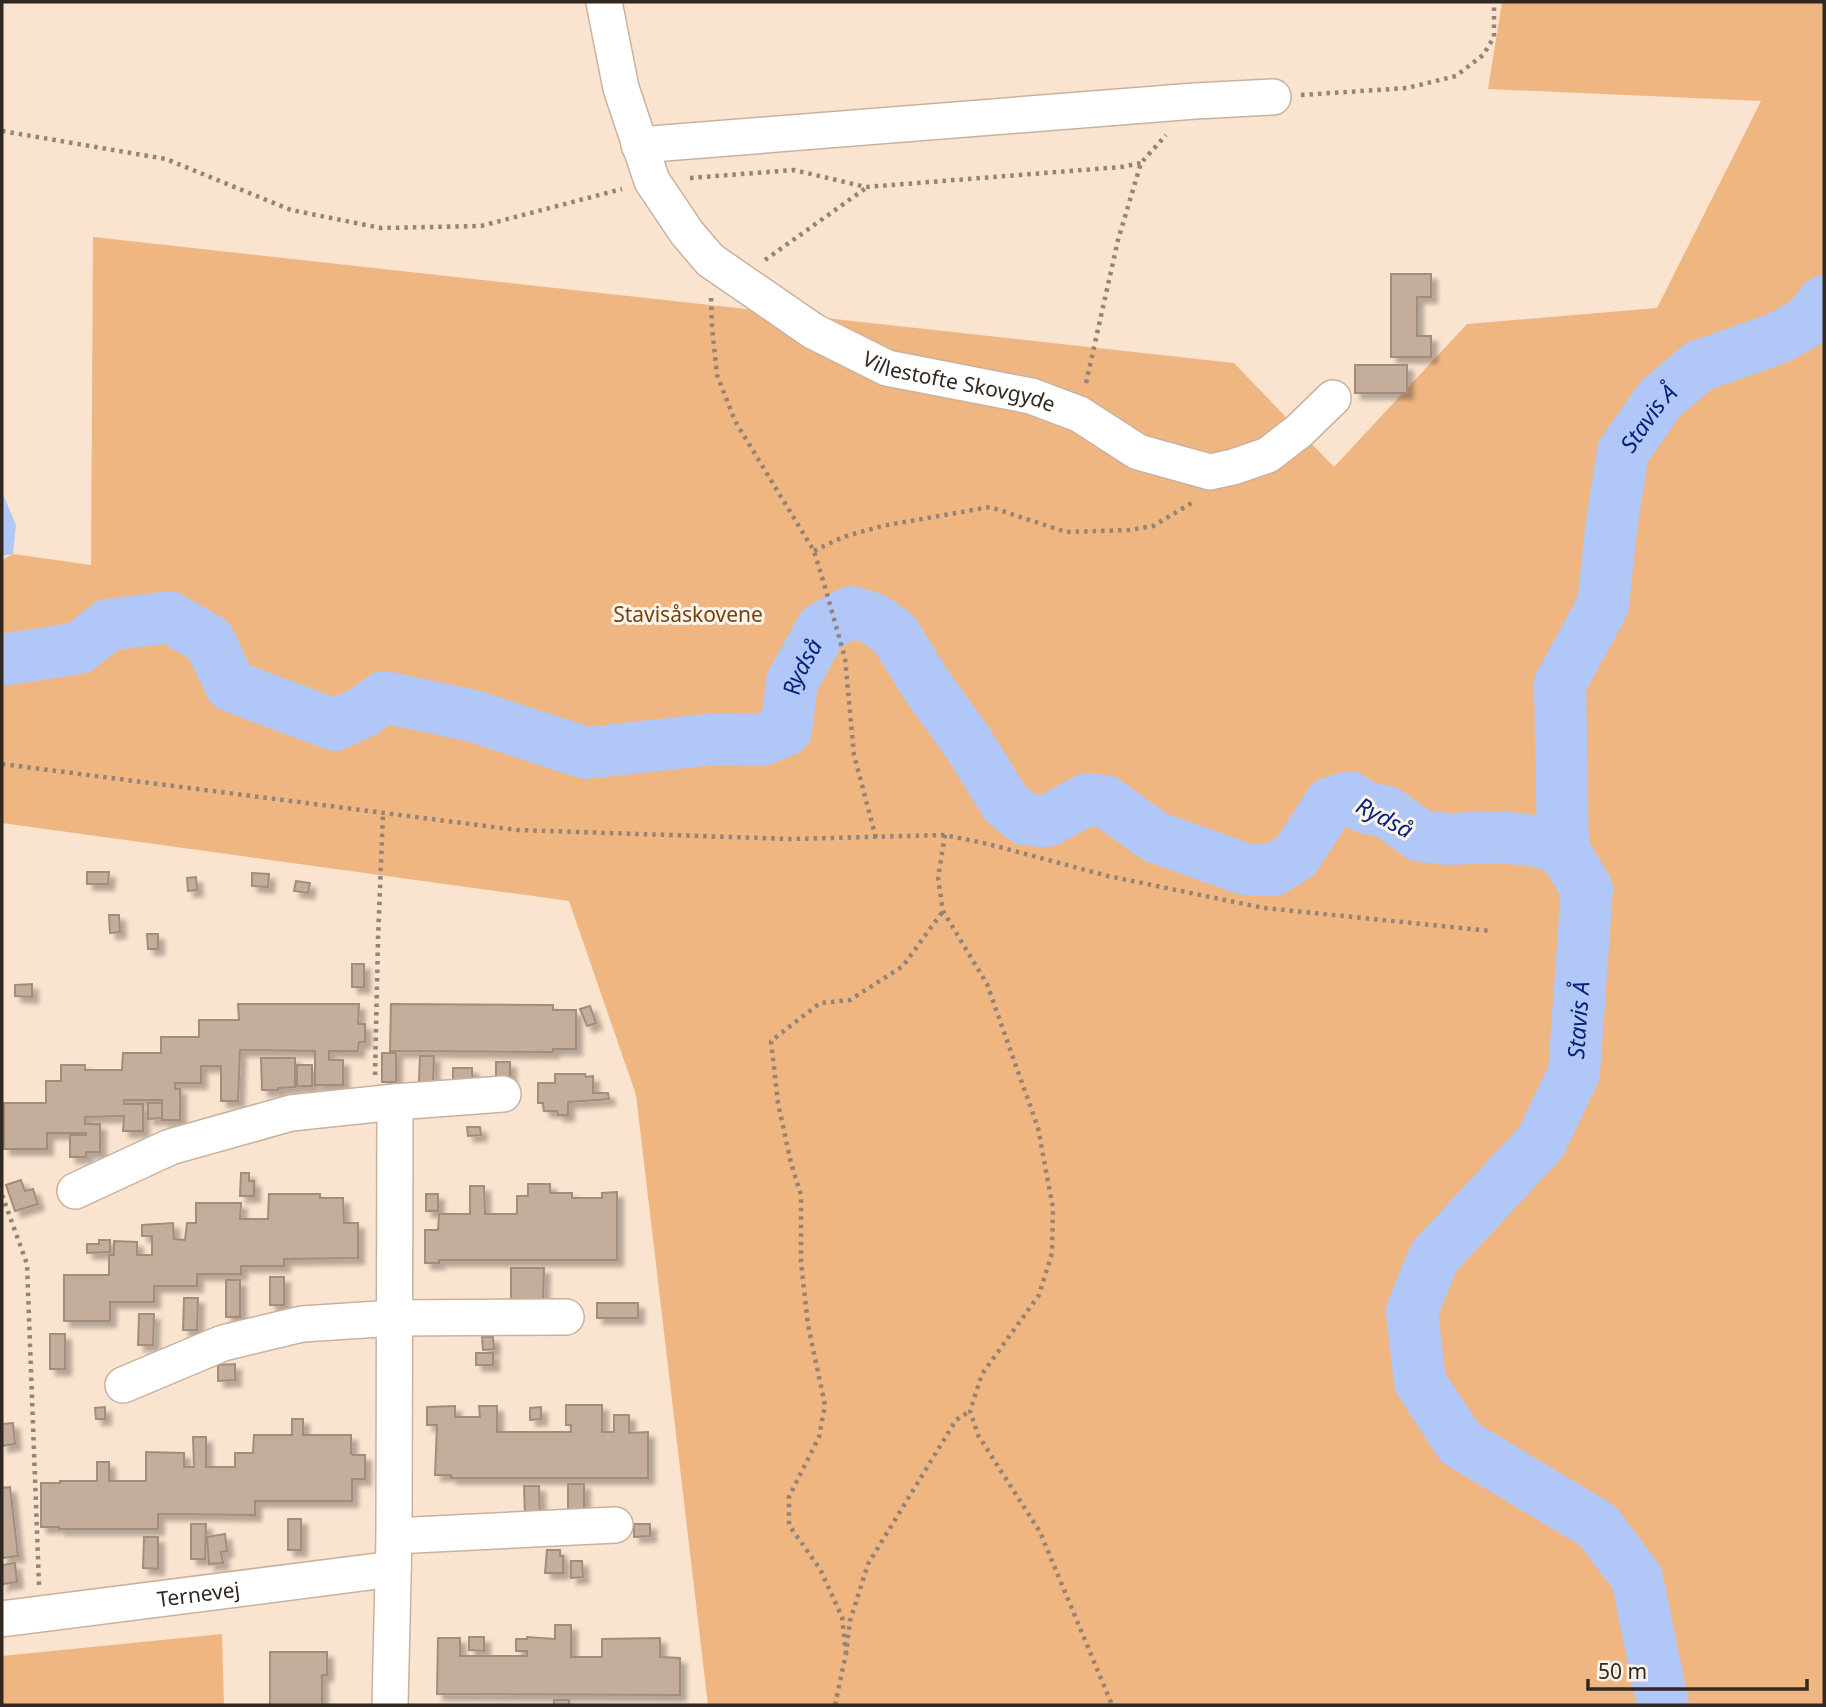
<svg xmlns="http://www.w3.org/2000/svg" width="1826" height="1707" viewBox="0 0 1826 1707" font-family="'Noto Sans',sans-serif">
<style>
.green{fill:#f0b682}
.water{fill:#b0c7f7}
.lines{fill:none;stroke-linecap:round;stroke-linejoin:round}
.river{stroke:#b0c7f7;stroke-width:52}
.building{fill:#c4ae9b;stroke:#a28d7b;stroke-width:2;filter:url(#shadow)}
.minor-casing{stroke:#c8b29f;stroke-width:38}
.path{stroke:#948476;stroke-width:4.5;stroke-dasharray:3.5 5;stroke-linecap:butt}
.minor{stroke:#fff;stroke-width:35}
.labels{text-anchor:middle;dominant-baseline:central;stroke-width:6;stroke-linejoin:round;paint-order:stroke}
.street-label{font-size:21px;fill:#312921;stroke:#fcf3eb}
.park-label{font-size:21px;fill:#73430f;stroke:#fcf3eb}
.water-label{font-size:23px;font-style:italic;fill:#071f77;stroke:#fcf3eb}
</style>
<defs>
<filter id="shadow"><feDropShadow dx="6" dy="6" stdDeviation="2" flood-color="#0004"/></filter>
</defs>
<rect width="100%" height="100%" fill="#fae3cf"/>
<g class="green">
<path d="M1502,2H1824V1705H708L636,1095L569,901L2,823V560L13,554L91,565L93,237L1234,363L1334,467L1467,324L1657,308L1761,101L1488,89Z"/>
<path d="M222,1634L224,1705H2V1656Z"/>
</g>
<path class="water" d="M2,492L16,525L13,554L2,556Z"/>
<g class="lines">
<g class="river">
<path id="s1" d="M2,660L79,648L108,625L169,617L209,640L231,686L335,725L363,712L384,697L473,716L586,753L714,739L763,740L786,730L792,682L822,628L851,612L872,618L894,633L927,686L968,743L1006,804L1026,820L1047,821L1088,799L1105,801L1155,837L1245,869L1273,870L1296,856L1330,803L1349,797L1364,807L1387,812L1420,836L1447,839L1499,837L1536,841L1563,849"/>
<path id="s2" d="M1663,1705L1637,1578L1598,1526L1460,1443L1420,1382L1412,1311L1434,1257L1541,1142L1574,1073L1587,889L1563,849L1560,684L1603,605L1612,521L1623,452L1660,399L1699,366L1778,338L1807,322L1824,301"/>
</g>
</g>
<g class="building">
<path d="M1391,274H1431V297H1417V336H1431V357H1391Z"/>
<rect x="1355" y="365" width="52" height="28"/>
<path d="M87,872H109L108,884H87Z"/>
<path d="M252,873L269,874L268,887L252,886Z"/>
<path d="M196,877L197,890L188,891L187,878Z"/>
<path d="M296,881L310,883L308,893L294,891Z"/>
<path d="M109,915H119L120,932L110,933Z"/>
<path d="M147,934H158V949H148Z"/>
<rect x="352" y="964" width="12" height="23"/>
<path d="M32,984V997L15,996V985Z"/>
<path d="M238,1004H359L358,1024H365V1042H359L358,1051H329V1060H343V1085H315V1051L240,1050L238,1101H221V1066H201V1083H175V1089H180V1120H162V1100H124V1104H143V1131H123L124,1116L85,1117V1124H100V1152H86V1157H70V1135H86V1133H47V1149H4V1103H46V1081H61V1065H85V1070H122L123,1053H161V1037H199V1020H239Z"/>
<path d="M391,1004L553,1005V1010H576V1049H553V1052L390,1051Z"/>
<path d="M590,1006L596,1023L587,1026L580,1009Z"/>
<rect x="382" y="1053" width="14" height="29"/>
<path d="M420,1056H434L433,1082H419Z"/>
<path d="M261,1058H295V1087L278,1088V1090H262Z"/>
<rect x="496" y="1062" width="14" height="22"/>
<rect x="297" y="1065" width="15" height="21"/>
<path d="M453,1068H472V1081L453,1082Z"/>
<path d="M555,1074H585L586,1077L593,1076V1093H608L609,1099L568,1102V1115H558L557,1111H544L543,1103H538V1083H555Z"/>
<path d="M148,1103H162V1118L148,1119Z"/>
<path d="M467,1127H480L481,1135L468,1136Z"/>
<path d="M241,1173H249V1181H254V1196H240Z"/>
<path d="M21,1180L25,1191L33,1189L38,1204L15,1211L6,1185Z"/>
<path d="M528,1184H550V1193H572V1198H602V1193L617,1192V1260H439V1263H425V1230H438L439,1214H470V1186H484L485,1214H517V1196H528Z"/>
<path d="M269,1194H320V1198H343L344,1223H358V1258L284,1259V1266H241V1274H197V1286H154V1302H110V1321H64V1275H109V1255H114V1241L137,1242V1255H152V1236H142V1225L173,1223L174,1239L185,1240L187,1223H196V1203H241L240,1219H268Z"/>
<rect x="426" y="1194" width="12" height="17"/>
<path d="M99,1240H110V1252L87,1253V1244H99Z"/>
<path d="M511,1268H544L543,1300L511,1299Z"/>
<rect x="270" y="1277" width="14" height="28"/>
<rect x="226" y="1280" width="14" height="37"/>
<path d="M184,1298H198L197,1330H183Z"/>
<rect x="597" y="1303" width="41" height="15"/>
<path d="M139,1314H154L153,1345H138Z"/>
<rect x="50" y="1334" width="15" height="35"/>
<path d="M482,1337H493L494,1349L483,1350Z"/>
<rect x="476" y="1353" width="17" height="12"/>
<path d="M235,1364V1380L218,1381V1365Z"/>
<path d="M566,1405H602V1432H614V1415H629V1433L648,1432V1478H451V1475H435L437,1425H427V1407L455,1406V1417H480L479,1406H497V1432H571V1425H566Z"/>
<path d="M105,1407V1419H96L95,1408Z"/>
<path d="M541,1407V1419L530,1420V1408Z"/>
<path d="M292,1419H303V1435H351V1453L353,1455H365V1479H352V1501H255V1515L158,1514V1529H59V1527H41V1483H60V1481H97V1462H109V1481H146V1452L184,1453V1467H194L193,1437H206V1467H235V1453H253L254,1435H292Z"/>
<path d="M13,1423L15,1444L2,1446V1424Z"/>
<rect x="568" y="1484" width="16" height="33"/>
<path d="M524,1486H539L540,1517H525Z"/>
<path d="M10,1487L18,1556L2,1558V1488Z"/>
<rect x="288" y="1519" width="13" height="31"/>
<path d="M191,1524H206L205,1559H191Z"/>
<path d="M634,1524H650V1536L634,1537Z"/>
<path d="M225,1534L227,1551L221,1552L223,1563L209,1564L207,1537Z"/>
<path d="M144,1537H158V1569L143,1568Z"/>
<path d="M547,1550H560V1556H563V1573H545Z"/>
<path d="M571,1561H582L583,1577L571,1578Z"/>
<path d="M15,1563L17,1582L3,1584L2,1587V1565Z"/>
<path d="M555,1625H571V1657H602V1639L660,1638V1657L680,1658V1695L437,1694L438,1638H460V1656H527V1651H516V1639H527V1637L555,1639Z"/>
<path d="M469,1637H484V1651L469,1650Z"/>
<path d="M270,1652H327V1675H322V1705H270Z"/>
<rect x="554" y="1700" width="15" height="5"/>
</g>
<g class="lines">
<defs>
<g id="minor">
<path id="s3" d="M604,2L621,88L652,181L687,233L710,260L813,331L887,368L1031,396L1079,414L1138,452L1210,472L1233,467L1268,455L1299,431L1333,398"/>
<path d="M639,145L1195,101L1273,97"/>
<path d="M75,1191L170,1147L291,1113L395,1102L503,1094"/>
<path d="M123,1385L223,1343L302,1324L395,1318L566,1317"/>
<path d="M394,1536L615,1525"/>
<path id="s4" d="M2,1619L393,1569"/>
<path d="M390,1705L394,1536L395,1102"/>
</g>
</defs>
<use href="#minor" class="minor-casing"/>
<g class="path">
<path d="M1301,95L1407,88L1456,76L1483,55L1494,37V2"/>
<path d="M2,131L166,159L291,210L381,228L481,226L622,189"/>
<path d="M690,178L794,170L866,187L1121,167L1141,163"/>
<path d="M765,260L866,188"/>
<path d="M711,298L712,327L717,375L735,421L814,551L825,587L845,658L854,755L876,838"/>
<path d="M1086,383L1118,240L1141,163L1166,135"/>
<path d="M814,551L843,537L882,526L990,507L1066,532L1130,530L1153,526L1195,501"/>
<path d="M2,764L517,830L791,839L945,835L988,844L1108,876L1264,908L1491,931"/>
<path d="M945,835L938,878L943,911L987,984L1038,1128L1053,1208L1052,1253L1039,1295L982,1374L970,1411L978,1435L1040,1532L1112,1705"/>
<path d="M375,1075L378,939L383,813"/>
<path d="M2,1195L27,1264L39,1585"/>
<path d="M846,1654L842,1617L820,1569L789,1525V1497L819,1437L825,1405L808,1325L801,1262V1195L791,1163L778,1103L771,1041L820,1003L850,1000L903,966L943,911"/>
<path d="M835,1705L846,1654L850,1621L868,1564L956,1420L970,1411"/>
</g>
<use href="#minor" class="minor"/>
</g>
<g class="labels">
<g class="street-label">
<text stroke="none"><textPath href="#s3" startOffset="565">Villestofte Skovgyde</textPath></text>
<text stroke="none"><textPath href="#s4" startOffset="198">Ternevej</textPath></text>
</g>
<g class="park-label">
<text x="688" y="614">Stavisåskovene</text>
</g>
<g class="water-label">
<text stroke="none"><textPath href="#s2" startOffset="1475">Stavis Å</textPath></text>
<text stroke="none"><textPath href="#s1" startOffset="920">Rydså</textPath></text>
<text transform="translate(1385 817) rotate(28)">Rydså</text>
<text stroke="none"><textPath href="#s2" startOffset="845">Stavis Å</textPath></text>
</g>
</g>
<rect width="1826" height="1707" fill="none" stroke="#312921" stroke-width="7"/>
<path d="M1588 1679v10h219v-10" fill="none" stroke="#312921" stroke-width="3.5"/>
<text x="1598" y="1679" font-size="21" fill="#312921" stroke="#fcf3eb" stroke-width="5" paint-order="stroke">50 m</text>
</svg>
